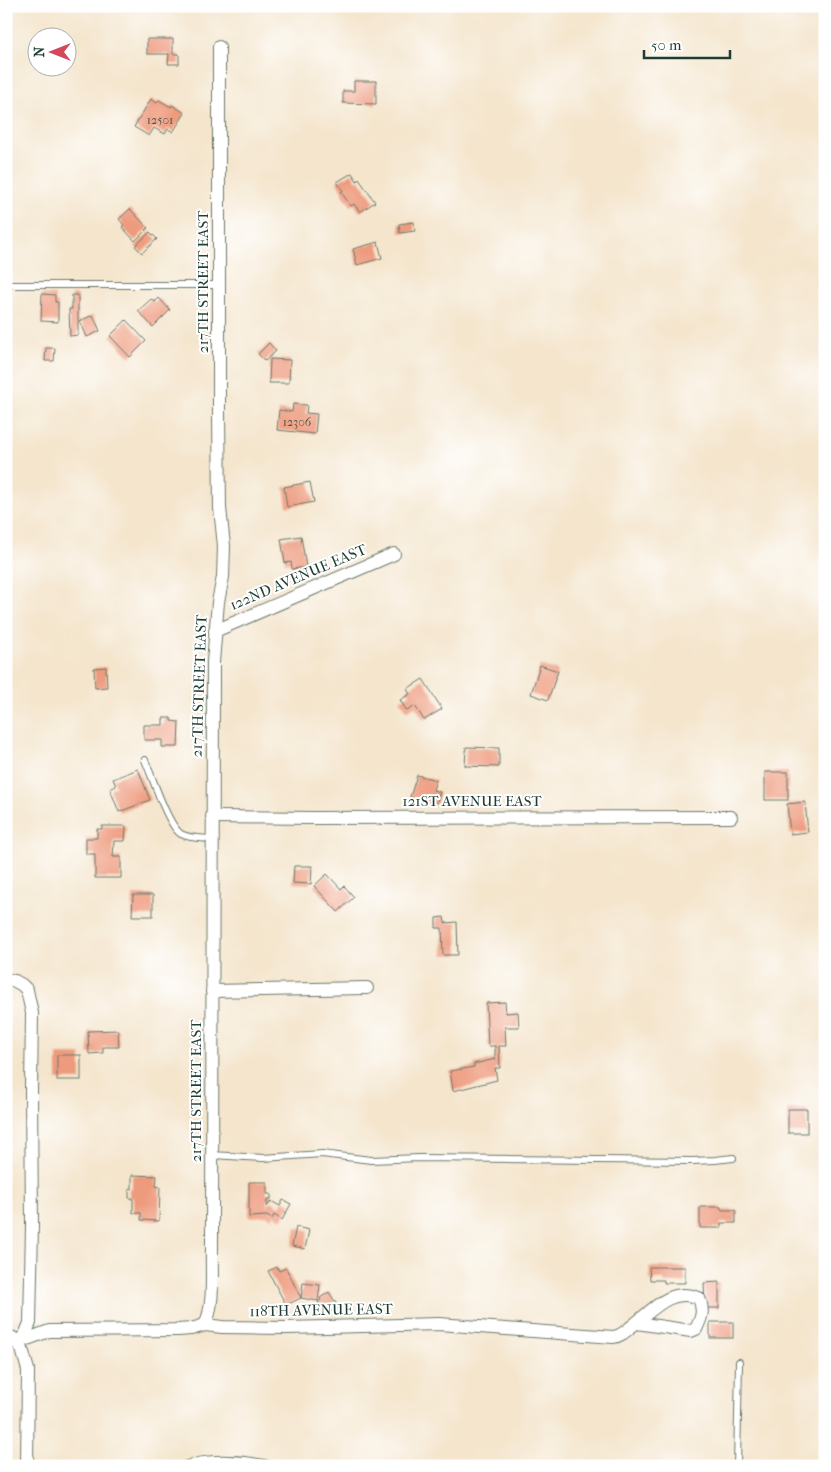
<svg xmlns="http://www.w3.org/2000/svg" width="831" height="1472" viewBox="0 0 831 1472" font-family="'IM FELL French Canon',serif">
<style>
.building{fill:#ee9a7d}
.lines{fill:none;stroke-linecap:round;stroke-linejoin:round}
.lane-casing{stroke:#6a7869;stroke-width:8}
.street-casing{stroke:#6a7869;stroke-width:14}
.lane{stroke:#fff;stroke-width:6}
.street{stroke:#fff;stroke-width:12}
.labels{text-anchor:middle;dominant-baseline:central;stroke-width:4;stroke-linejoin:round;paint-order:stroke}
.number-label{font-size:12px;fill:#535446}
.street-label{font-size:15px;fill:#1f3d34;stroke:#fff}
</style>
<rect width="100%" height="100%" fill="#fff"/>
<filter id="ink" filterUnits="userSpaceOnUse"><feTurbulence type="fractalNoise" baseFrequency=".02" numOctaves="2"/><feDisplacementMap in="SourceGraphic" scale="10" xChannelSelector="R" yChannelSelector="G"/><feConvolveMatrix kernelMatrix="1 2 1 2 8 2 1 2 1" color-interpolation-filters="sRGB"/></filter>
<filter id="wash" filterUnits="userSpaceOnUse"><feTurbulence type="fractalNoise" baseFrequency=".0096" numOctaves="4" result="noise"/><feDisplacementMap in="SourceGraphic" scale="20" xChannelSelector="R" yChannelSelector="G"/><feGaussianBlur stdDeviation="1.12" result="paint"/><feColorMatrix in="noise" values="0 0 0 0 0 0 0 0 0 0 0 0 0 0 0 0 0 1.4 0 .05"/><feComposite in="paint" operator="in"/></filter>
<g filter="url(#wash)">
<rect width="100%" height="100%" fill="#f4e5cc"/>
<g id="blocks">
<g class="building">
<path d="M147,39H173V54H179V64H168L169,54H147Z"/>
<path d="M354,81H376V104L343,103V91H354Z"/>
<path d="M151,99L157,103L159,100L171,107L172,105L185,113L173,132L168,129L165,134L154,128L149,136L134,127Z"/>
<path d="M352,173L357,181L359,179L375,202L360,212L354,204L351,206L341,192L343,191L337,182Z"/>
<path d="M130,209L148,228L135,241L122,227L124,225L119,219Z"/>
<path d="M414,222L415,231L400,233L399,224Z"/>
<path d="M150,232L157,239L142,253L135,246Z"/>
<path d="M378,242L382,258L357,265L353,249Z"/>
<path d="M42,294L55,295V302H58V322L41,321Z"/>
<path d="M72,295H78V335L70,336L69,309H72Z"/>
<path d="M159,298L170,310L153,327L138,311L151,299L155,302Z"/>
<path d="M93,315L100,331L87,337L80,321Z"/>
<path d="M126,320L146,341L130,357L110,336Z"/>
<path d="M269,343L276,351L265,361L258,354Z"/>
<path d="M46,348H55L54,361H45Z"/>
<path d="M270,359L290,360L289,383H269Z"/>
<path d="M293,404L307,405L306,413L317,414L315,434L277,430L279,410L292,412Z"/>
<path d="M310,482L314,502L287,507L284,487Z"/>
<path d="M301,536L306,567L292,569L291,562L285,563L281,539Z"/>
<path d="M540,665L558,671L548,700L531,694Z"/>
<path d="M106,667L107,687L95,688L94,668Z"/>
<path d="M423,679L442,709L424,720L415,706L407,711L400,700L410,694L407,689Z"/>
<path d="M163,718H171V721L179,722L178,747H162V740H144V725H163Z"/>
<path d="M466,747L499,748V767L465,766Z"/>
<path d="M138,769L150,800L119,812L110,789L116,786L113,779Z"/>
<rect x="765" y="772" width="23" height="28"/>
<path d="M417,775L436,780L433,790L440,792L436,805L410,797Z"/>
<path d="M805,802L808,832L790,834L787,804Z"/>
<path d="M102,826H126L125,841H114L113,857H121V878H95V854H86V838H97V829H102Z"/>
<path d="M294,866H312L311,884L293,883Z"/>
<path d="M327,874L341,889L344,886L354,897L338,912L314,886Z"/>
<path d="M133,895H153V916H132Z"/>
<path d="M444,917L445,923L457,922L458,955H443L442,928H436V918Z"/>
<path d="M505,1002L506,1013L518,1012L519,1027H505L506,1046H499L500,1068H495L497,1080L453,1091L450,1071L474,1067V1064L495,1059V1046H488L486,1003Z"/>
<path d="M118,1030L119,1047H103V1053L89,1054L88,1031Z"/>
<rect x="57" y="1055" width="24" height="25"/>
<rect x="788" y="1109" width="19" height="24"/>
<path d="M132,1175L157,1176L156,1186L160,1187L159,1221L141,1220V1213H133V1198H129V1188L132,1189Z"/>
<path d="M249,1182H267V1194H271V1199H267V1207L271,1201L280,1206L283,1200L291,1204L282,1220L274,1215L272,1219L267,1216L249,1217Z"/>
<path d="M700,1207H721V1210H736V1223H721V1228H700Z"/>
<path d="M296,1227L309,1230L305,1249L292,1246Z"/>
<path d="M277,1267L279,1271L286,1268L301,1298L303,1283L320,1285L318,1301L301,1298L286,1305L268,1271Z"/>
<path d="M649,1267H685V1283H664V1280H650Z"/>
<path d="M719,1282V1308H705L704,1283Z"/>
<path d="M329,1292L339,1308L326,1315L318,1302L321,1300L320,1298Z"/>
<rect x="710" y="1322" width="23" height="16"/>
</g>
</g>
</g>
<g filter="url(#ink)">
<use href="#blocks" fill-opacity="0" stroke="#6a7869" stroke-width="1"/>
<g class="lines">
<defs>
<g id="lane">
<path d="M6,285H219"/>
<path d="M145,760C152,776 168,826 181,834C190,839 203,838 212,839"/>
<path d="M212,1155L263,1158L322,1154L371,1160L419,1158L693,1161L715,1160L733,1158"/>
<path d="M182,1466C206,1455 250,1458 275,1466"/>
<path d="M737,1466L739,1362"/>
</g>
<g id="street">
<path d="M215,631L394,554"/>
<path d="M212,817L313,818L731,817"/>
<path d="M6,979L15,981L22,985L27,990L32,1013L31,1091L32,1226L30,1323L25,1335L17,1343"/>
<path d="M212,991L367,988"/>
<path d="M205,1325C215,1304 211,1273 212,1249L213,662L218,602L223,577L224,546L220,508L219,414V47"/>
<path d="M6,1335L13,1338L22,1349L28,1370L27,1466"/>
<path d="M17,1343L49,1331L178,1330L191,1329L205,1325L222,1327L287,1328L439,1324L613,1337C621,1336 626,1331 632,1326C654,1309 670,1287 699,1298C704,1311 702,1317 696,1329L691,1331L637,1323"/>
</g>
</defs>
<use href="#lane" class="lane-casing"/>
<use href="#street" class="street-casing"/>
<use href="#lane" class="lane"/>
<use href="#street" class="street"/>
</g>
</g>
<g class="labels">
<g class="number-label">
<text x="160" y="120">12501</text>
<text x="297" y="422">12306</text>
</g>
<g class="street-label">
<text transform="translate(203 282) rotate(-90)">217TH STREET EAST</text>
<text transform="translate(298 577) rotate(-23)">122ND AVENUE EAST</text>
<text transform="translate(199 686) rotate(-88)">217TH STREET EAST</text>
<text x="472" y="801">121ST AVENUE EAST</text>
<text transform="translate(196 1091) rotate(-90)">217TH STREET EAST</text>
<text transform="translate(321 1310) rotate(-1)">118TH AVENUE EAST</text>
</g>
</g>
<rect width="831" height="1472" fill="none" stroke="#fff" stroke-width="25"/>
<g transform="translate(52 52) rotate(270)"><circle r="24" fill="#ffffff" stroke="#a5b1ae"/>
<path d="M0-4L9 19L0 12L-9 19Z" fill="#d1495b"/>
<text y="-8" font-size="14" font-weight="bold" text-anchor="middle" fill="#1f3d34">N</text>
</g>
<path d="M644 50v8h86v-8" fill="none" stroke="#1f3d34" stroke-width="2.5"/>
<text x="651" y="50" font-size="15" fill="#1f3d34" stroke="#ffffff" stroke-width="4" paint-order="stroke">50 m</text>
</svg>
